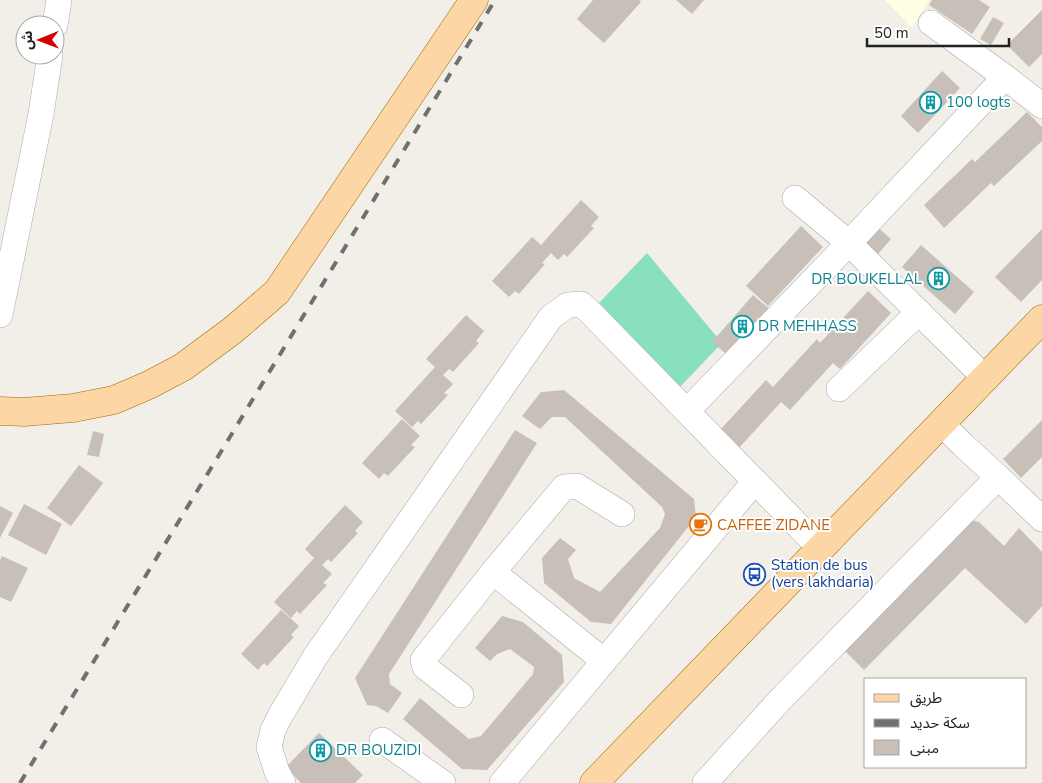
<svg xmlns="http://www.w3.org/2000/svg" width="1042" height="783" viewBox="0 0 1042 783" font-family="'Nunito Sans','Noto Sans Arabic',sans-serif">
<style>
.education{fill:#ffffe5}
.pitch{fill:#88e0be}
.building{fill:#c7bfb8}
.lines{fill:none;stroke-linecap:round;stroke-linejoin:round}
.minor-casing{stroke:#a9a9a9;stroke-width:26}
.major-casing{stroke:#a06b00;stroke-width:29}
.minor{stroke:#fff;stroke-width:25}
.major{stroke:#fcd6a4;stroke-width:28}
.rail{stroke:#707070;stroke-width:4;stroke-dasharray:10 10;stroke-linecap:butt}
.labels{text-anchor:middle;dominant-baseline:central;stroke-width:4;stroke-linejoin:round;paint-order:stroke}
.culture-label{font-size:15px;fill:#0d838f;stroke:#fff;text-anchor:start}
.food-label{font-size:15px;fill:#c56008;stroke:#fff;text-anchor:start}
.transit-label{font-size:15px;fill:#164399;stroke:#fff;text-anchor:start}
</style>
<rect width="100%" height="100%" fill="#f2efe9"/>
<path class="education" d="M885,0H929L912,28Z"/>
<path class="pitch" d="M647,253L722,343L679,388L599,303Z"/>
<g class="building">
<path d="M593,0H639L641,2L604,43L577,19Z"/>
<path d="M676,0H704L692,14Z"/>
<path d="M932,0H979L990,7L972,34L929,5Z"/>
<path d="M1042,10V54L1029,67L1007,45Z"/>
<path d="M993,17L1004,23L991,45L980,39Z"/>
<path d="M942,71L960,88L918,133L901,116Z"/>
<path d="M1027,112L1042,127V141L994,186L991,183L944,228L924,205L972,159L975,162Z"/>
<path d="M581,200L599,217L591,226L594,228L567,257L564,254L558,260L551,253L542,263L545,264L519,294L515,291L509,297L492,281L532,237L541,245Z"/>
<path d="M801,226L823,247L768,306L746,286Z"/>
<path d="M876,226L891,239L878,254L863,240Z"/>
<path d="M1042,229V280L1021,302L995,277Z"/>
<path d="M921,245L974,292L955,314L902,267Z"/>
<path d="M868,291L891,313L840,369L833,363L790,410L781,402L739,448L720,430L766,380L773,387L817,339L820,343Z"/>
<path d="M753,295L772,311L731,358L712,342Z"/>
<path d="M466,315L484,331L476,341L479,343L453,372L449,369L443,375L453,384L444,393L448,395L421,424L418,421L412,427L395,411L435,367L426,359Z"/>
<path d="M564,390L694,499L696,517L611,624L591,622L544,583L542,558L560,538L576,550L568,559L574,578L600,592L660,528L665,514L662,507L565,417H552L540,429L522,416L541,392Z"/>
<path d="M402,419L420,436L411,445L415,447L388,476L384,473L379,479L362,463Z"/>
<path d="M1042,420V457L1021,478L1003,459Z"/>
<path d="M515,430L537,443L389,674L390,684L402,693L388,713L376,706L367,705L355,678Z"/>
<path d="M93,431L104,434L99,457L87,455Z"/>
<path d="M79,465L103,483L71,526L47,508Z"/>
<path d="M24,504L62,524L46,555L8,535Z"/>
<path d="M345,505L363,522L355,531L358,533L331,562L328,559L322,565L332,574L323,583L327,585L300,614L297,611L291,618L274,602L314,558L305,549Z"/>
<path d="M0,506L13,513L0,538Z"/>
<path d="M968,519L979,522L1004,546L1019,528L1042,552V606L1026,624L965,568L864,670L844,650Z"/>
<path d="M2,556L28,568L11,602L0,597V560Z"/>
<path d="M281,610L299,626L291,635L294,637L267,666L264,663L258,670L241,654Z"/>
<path d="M502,616L523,622L562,655L564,682L487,770L462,769L403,719L420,698L469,739L481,736L533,674L534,667L510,649L497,654L490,661L475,648Z"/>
<path d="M319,733L363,775L355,783H301L286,767Z"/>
</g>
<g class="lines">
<defs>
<g id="minor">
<path d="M931,23L1005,77"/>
<path d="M55,25L59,0"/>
<path d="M795,198L849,243L985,378"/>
<path d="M0,315L41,114L50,55"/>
<path d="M839,389L919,312"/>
<path d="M687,411L849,243L1005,77L1042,106"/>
<path d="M998,477L1042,519"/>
<path d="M493,572L604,661"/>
<path d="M461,695L425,667L423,660L493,572L564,487L577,486L622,514"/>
<path d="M382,740L443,783"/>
<path d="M283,783L277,772L269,747L273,730L280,716L315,657L551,317L568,305L581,304L589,311L820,548"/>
<path d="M502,783L755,481"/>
<path d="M705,783L780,700L998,477L963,445L941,423"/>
</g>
<g id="major">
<path d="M0,411L24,412L73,408L114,400L149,385L183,367L233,330L277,292L474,0"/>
<path d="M594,783L1042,319"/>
</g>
</defs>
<use href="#minor" class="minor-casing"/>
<use href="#major" class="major-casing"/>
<use href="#minor" class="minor"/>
<use href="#major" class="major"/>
<path class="rail" d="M20,783L495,0"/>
</g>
<defs>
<symbol id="building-ring" viewBox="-11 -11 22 22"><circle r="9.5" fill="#fff" stroke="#0f9aa8" stroke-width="1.5"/><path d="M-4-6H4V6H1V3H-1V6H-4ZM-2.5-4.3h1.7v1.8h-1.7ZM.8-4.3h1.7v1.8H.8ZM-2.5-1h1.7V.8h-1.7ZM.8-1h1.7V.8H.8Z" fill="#0f9aa8"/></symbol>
<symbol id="cafe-ring" viewBox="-11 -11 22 22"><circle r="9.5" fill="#fff" stroke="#e8710a" stroke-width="1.5"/><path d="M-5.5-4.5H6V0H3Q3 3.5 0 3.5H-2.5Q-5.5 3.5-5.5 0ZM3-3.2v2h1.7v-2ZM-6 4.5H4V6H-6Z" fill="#e8710a"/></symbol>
<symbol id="bus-ring" viewBox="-11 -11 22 22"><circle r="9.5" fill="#fff" stroke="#1a4fb4" stroke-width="1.5"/><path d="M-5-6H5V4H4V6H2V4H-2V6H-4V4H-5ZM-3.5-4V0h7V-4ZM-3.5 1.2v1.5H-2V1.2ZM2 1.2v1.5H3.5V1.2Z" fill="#1a4fb4"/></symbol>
</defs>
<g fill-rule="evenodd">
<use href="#building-ring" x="918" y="90" width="25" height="25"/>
<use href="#building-ring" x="926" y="266" width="25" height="25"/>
<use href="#building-ring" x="730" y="314" width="25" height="25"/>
<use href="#cafe-ring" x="688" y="512" width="25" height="25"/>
<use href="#bus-ring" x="742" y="562" width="25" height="25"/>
<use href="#building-ring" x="308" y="738" width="25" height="25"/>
</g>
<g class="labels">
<g class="culture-label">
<text x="946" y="102">100 logts</text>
<text x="922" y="279" text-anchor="end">DR BOUKELLAL</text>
<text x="758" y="326">DR MEHHASS</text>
<text x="336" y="750">DR BOUZIDI</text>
</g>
<g class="food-label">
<text x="717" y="525">CAFFEE ZIDANE</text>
</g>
<g class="transit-label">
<text x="771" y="565">Station de bus<tspan x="771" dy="17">(vers lakhdaria)</tspan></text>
</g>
</g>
<rect x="864" y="678" width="162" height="90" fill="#ffffff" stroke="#a7a7a7"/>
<rect x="874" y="694" width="25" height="8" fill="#fcd6a4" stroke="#a7a7a7"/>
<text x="910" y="703" font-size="15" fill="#222222">طريق</text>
<rect x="874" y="719" width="25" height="8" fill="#707070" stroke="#a7a7a7"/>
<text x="910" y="728" font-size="15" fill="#222222">سكة حديد</text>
<rect x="874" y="740" width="25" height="15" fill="#c7bfb8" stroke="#a7a7a7"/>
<text x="910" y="753" font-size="15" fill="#222222">مبنى</text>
<g transform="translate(40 40) rotate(269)"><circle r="24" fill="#ffffff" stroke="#a7a7a7"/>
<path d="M0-4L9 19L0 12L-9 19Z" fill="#d40000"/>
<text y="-8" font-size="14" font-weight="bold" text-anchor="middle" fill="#222222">ش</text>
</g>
<path d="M867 38v8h142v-8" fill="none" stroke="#222222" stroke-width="2.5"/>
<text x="874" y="38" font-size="15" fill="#222222" stroke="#ffffff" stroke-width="4" paint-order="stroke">50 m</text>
</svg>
